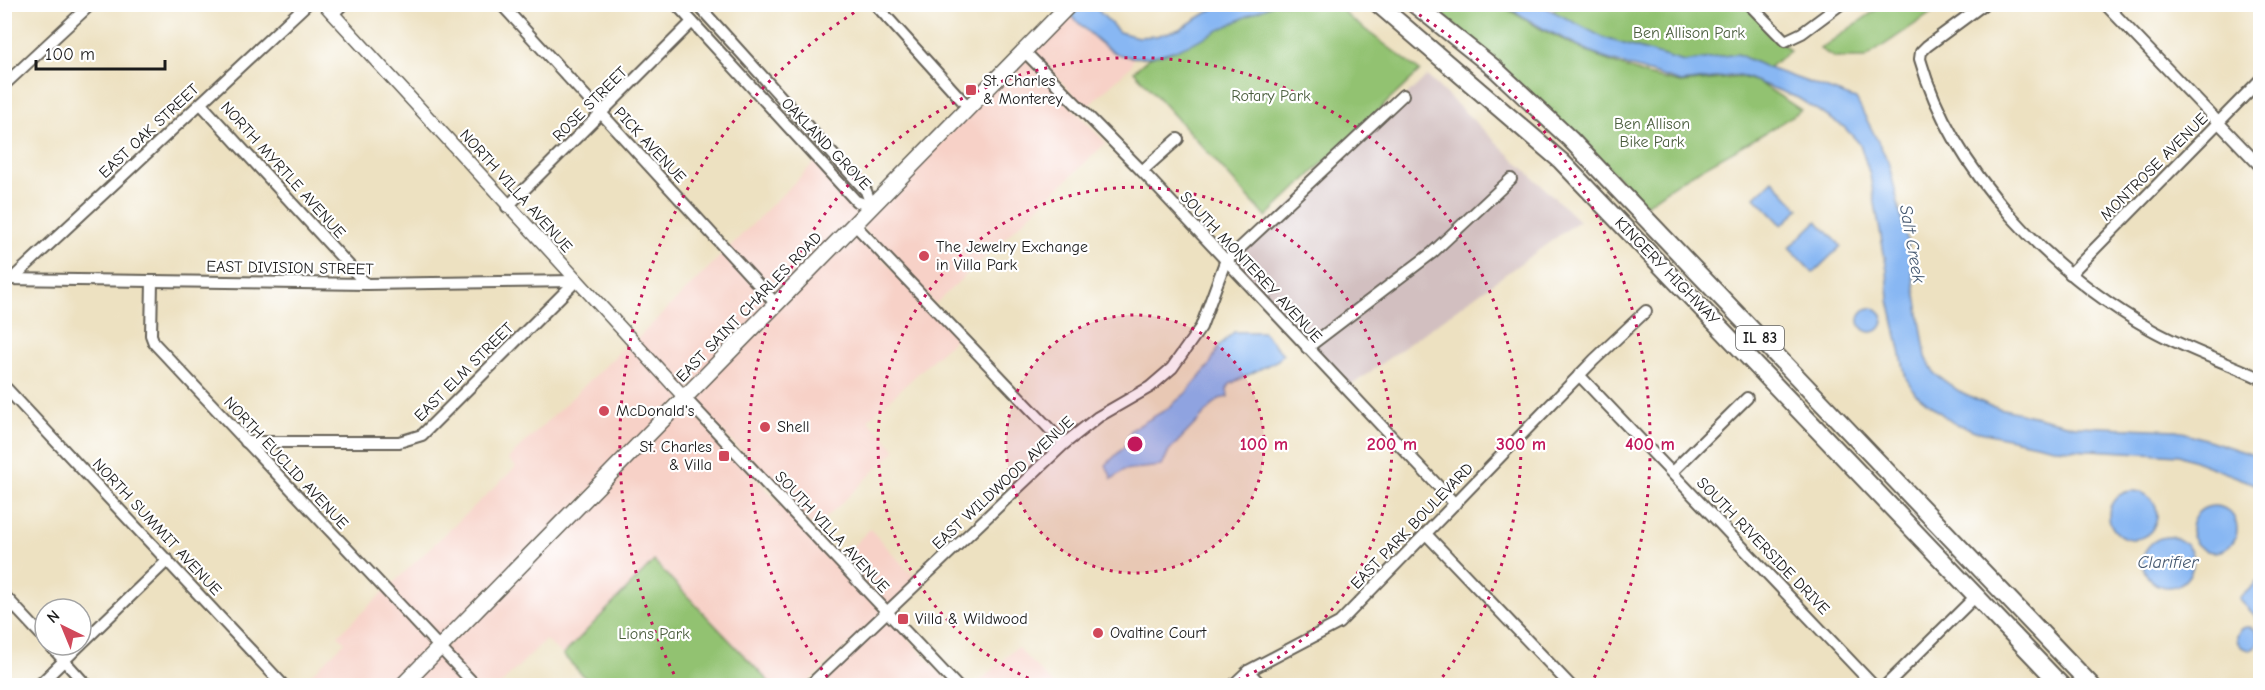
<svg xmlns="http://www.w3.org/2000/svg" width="2265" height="690" viewBox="0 0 2265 690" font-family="'Comic Neue',sans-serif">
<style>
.built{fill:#f7d1c7}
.industrial{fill:#d2bfc0}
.green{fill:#92c271;stroke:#576f46;stroke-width:1.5}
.water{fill:#88b7f3;stroke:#526a88;stroke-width:1.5}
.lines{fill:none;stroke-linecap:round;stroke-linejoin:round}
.minor-casing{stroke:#656156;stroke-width:14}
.tertiary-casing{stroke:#656156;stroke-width:15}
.secondary-casing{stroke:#656156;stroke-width:18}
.trunk-casing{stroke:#656156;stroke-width:20}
.minor{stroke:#fff;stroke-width:10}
.tertiary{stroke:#fff;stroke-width:12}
.secondary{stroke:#fff;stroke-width:15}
.trunk{stroke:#fff;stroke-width:16}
.ring{fill:none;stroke:#c2185b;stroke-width:3;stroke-dasharray:3 6}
.poi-dot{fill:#d1495b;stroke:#fff;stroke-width:2}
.labels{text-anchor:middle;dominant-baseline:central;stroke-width:4.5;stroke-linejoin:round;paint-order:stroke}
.shield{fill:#fff;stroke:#606060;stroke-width:1.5}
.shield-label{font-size:15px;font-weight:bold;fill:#1c1c1c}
.park-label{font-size:16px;fill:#4b5e3e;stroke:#fff}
.poi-label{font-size:16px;fill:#1c1c1c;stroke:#fff;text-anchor:start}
.street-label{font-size:16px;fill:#1c1c1c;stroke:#fff}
.water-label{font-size:18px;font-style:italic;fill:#475a72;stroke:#fff}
.centre{fill:#c2185b;stroke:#fff;stroke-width:3}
.ring-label{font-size:18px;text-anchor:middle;font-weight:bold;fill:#c2185b;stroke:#fff;stroke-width:4.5;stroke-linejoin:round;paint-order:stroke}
</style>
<rect width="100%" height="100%" fill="#fff"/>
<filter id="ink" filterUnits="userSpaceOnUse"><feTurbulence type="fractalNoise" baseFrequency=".0167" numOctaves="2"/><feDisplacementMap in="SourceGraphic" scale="12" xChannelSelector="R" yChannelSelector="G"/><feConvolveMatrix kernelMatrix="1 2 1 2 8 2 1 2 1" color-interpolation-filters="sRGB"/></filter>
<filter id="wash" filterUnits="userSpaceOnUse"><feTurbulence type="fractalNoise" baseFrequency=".008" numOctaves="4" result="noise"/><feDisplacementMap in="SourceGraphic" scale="24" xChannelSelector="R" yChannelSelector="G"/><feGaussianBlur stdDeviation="1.35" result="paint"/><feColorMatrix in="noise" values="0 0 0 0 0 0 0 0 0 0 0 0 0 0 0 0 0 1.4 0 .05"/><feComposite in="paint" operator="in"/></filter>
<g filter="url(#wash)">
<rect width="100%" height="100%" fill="#ede1c1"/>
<g class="built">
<path d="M1069,12L1083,29L1116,54L1134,57L1130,67L1086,108L1031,50Z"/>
<path d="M1024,57L1106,143L935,304L860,225Z"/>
<path d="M820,157L866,207L686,393L636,340Z"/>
<path d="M855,229L957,337L868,420L896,450L815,529L690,398Z"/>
<path d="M630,342L682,398L398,685L299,686L345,642L338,635L516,467L508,459Z"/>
<path d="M685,404L883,612L805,685H772L654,561L563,655L545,640L500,685L407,686Z"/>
<path d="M870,529L917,580L888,608L842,557Z"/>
<path d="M888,616L952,686H814Z"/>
<path d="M1017,647L1054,685H976Z"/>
</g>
<path class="industrial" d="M1427,76L1579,221L1349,387L1230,262Z"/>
<g class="green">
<path d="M1272,4L1338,5L1350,18L1420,71L1266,217L1134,71L1150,57L1182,47Z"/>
<path d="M1560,4L1745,5L1790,51L1768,68L1737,54L1684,62L1604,38L1552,12Z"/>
<path d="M1432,5H1501L1541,29L1603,59L1646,75L1680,83L1741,77L1758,82L1801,110C1751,145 1695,167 1646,205L1589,148Z"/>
<path d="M1883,5H1943L1865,58H1835L1820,49Z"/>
<path d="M654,561L772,685H592L563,655Z"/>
</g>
<g class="water">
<path d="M1058,5H1093L1119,32L1138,37L1156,36L1180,29L1219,5H1272C1229,20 1164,71 1118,54C1101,48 1074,16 1058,5Z"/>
<path d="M1504,5H1541L1604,38L1684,62L1737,54L1768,68L1856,99L1888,161L1908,245L1926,357L1935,374L1959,391L1990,406L2075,426L2177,430L2260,457V486L2179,455L2054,448L1975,431L1952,422L1915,393L1906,378L1889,300L1887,270L1870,175L1860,144L1844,127L1798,98L1740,75L1681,82L1604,58L1542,28Z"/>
<path d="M1773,180L1799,209L1782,225L1755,197Z"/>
<path d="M1817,221L1841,246L1813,273L1789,248Z"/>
<circle cx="1871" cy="320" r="12"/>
<path d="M1234,332H1263L1283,354L1278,360L1230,384L1227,389L1228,397L1219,399L1169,451L1162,466L1124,470L1112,479L1106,465L1124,447L1131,430L1167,409L1186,393L1209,366L1219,346Z"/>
<circle cx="2133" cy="515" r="24"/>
<circle cx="2214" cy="529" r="23"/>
<circle cx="2168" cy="562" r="25"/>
<path d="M2260,579V621L2239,599Z"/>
<circle cx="2248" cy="638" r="11"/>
</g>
</g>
<g filter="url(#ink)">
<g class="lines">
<defs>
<g id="minor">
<path d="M501,4L777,305"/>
<path d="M676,4L856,201L872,207"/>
<path d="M697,4L866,191L872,207"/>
<path d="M875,4L969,108"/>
<path d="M1749,4L1785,41L1802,33L1841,4"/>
<path d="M1984,4L1927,46L1921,52L1920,59C1952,172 2053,274 2152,330C2186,349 2225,362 2260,378"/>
<path d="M2105,4L2260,166"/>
<path d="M333,14L343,4"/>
<path d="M1024,51L1142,171L1455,504"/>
<path d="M4,85L91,4"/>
<path d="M201,104L366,284"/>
<path d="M1142,171L1178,139"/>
<path d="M507,207L692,22"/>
<path d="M855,225L1064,444"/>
<path d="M2070,274L2260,80"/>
<path d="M4,279L366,284L576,281"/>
<path d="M12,279L307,4"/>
<path d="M152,281L151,335L154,343L476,686"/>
<path d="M1307,348L1432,253L1511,179"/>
<path d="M1579,375L1874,686"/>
<path d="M4,392L7,389L284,686"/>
<path d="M685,398L957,686"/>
<path d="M246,442H399L422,435L576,281"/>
<path d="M1672,472L1747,398"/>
<path d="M1426,534L1571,686"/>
<path d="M4,595L45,639"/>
<path d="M81,644L168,560"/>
<path d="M50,645L87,686"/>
<path d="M1248,671L1262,686"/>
<path d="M38,686L80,645"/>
<path d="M809,686L1064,444L1098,417L1150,387L1172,368L1201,327L1225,262L1403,95"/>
<path d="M1232,686L1248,671L1339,623L1594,360L1646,311"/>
<path d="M1885,686L1977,595"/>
</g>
<path id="tertiary" d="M324,4L685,398"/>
<path id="secondary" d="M402,686L1070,4"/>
<g id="trunk">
<path d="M1378,4L1561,161L2062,686"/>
<path d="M1414,4L1494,68L1570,139L2092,686"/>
</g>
</defs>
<use href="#minor" class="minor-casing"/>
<use href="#tertiary" class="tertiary-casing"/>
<use href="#secondary" class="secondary-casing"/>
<use href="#trunk" class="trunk-casing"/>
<use href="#minor" class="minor"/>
<use href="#tertiary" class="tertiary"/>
<use href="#secondary" class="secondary"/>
<use href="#trunk" class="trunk"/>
</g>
</g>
<circle cx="1135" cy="444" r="129" fill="#c2185b" fill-opacity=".12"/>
<g class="ring">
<circle cx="1135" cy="444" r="129"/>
<path d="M1045 685A257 257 0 1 1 1225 685"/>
<path d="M833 684A386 386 0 1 1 1437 684"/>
<path d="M678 682A515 515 0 0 1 866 5M1404 5A515 515 0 0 1 1592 682"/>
</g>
<g class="poi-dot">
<rect x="965" y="84" width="12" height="12" rx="3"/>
<circle cx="924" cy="256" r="6"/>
<circle cx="604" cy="411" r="6"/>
<circle cx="765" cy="427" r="6"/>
<rect x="718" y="450" width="12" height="12" rx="3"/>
<rect x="897" y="613" width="12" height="12" rx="3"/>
<circle cx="1098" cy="633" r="6"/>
</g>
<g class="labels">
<rect class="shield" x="1736" y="326" width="48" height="24" rx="4.5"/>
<g class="shield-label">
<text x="1760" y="338">IL 83</text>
</g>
<g class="park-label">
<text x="1689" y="33">Ben Allison Park</text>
<text x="1271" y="96">Rotary Park</text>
<text x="1652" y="124">Ben Allison<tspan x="1652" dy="18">Bike Park</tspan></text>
<text x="654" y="634">Lions Park</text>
</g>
<g class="poi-label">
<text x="983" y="81">St. Charles<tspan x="983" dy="18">&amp; Monterey</tspan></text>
<text x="936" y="247">The Jewelry Exchange<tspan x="936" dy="18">in Villa Park</tspan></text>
<text x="616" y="411">McDonald's</text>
<text x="777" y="427">Shell</text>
<text x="712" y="447" text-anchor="end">St. Charles<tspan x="712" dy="18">&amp; Villa</tspan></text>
<text x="915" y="619">Villa &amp; Wildwood</text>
<text x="1110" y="633">Ovaltine Court</text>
</g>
<g class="street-label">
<text transform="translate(590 104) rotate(-45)">ROSE STREET</text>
<text transform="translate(149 131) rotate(-43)">EAST OAK STREET</text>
<text transform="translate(826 144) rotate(46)">OAKLAND GROVE</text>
<text transform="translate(650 145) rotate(47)">PICK AVENUE</text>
<text transform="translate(2154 167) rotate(-45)">MONTROSE AVENUE</text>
<text transform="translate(283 170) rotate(48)">NORTH MYRTLE AVENUE</text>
<text transform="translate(516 191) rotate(48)">NORTH VILLA AVENUE</text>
<text transform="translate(1251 267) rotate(47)">SOUTH MONTEREY AVENUE</text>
<text transform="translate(290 268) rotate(1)">EAST DIVISION STREET</text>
<text transform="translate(1667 271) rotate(46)">KINGERY HIGHWAY</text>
<text transform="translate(749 307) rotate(-46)">EAST SAINT CHARLES ROAD</text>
<text transform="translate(464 372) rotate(-45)">EAST ELM STREET</text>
<text transform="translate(286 463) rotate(47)">NORTH EUCLID AVENUE</text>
<text transform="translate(1003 483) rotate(-43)">EAST WILDWOOD AVENUE</text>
<text transform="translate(1412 526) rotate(-46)">EAST PARK BOULEVARD</text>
<text transform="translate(157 527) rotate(47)">NORTH SUMMIT AVENUE</text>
<text transform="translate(832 532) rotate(47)">SOUTH VILLA AVENUE</text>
<text transform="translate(1763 546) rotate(46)">SOUTH RIVERSIDE DRIVE</text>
</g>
<g class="water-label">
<text transform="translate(1912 244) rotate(80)">Salt Creek</text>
<text x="2168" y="562">Clarifier</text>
</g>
</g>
<circle cx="1135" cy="444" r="9" class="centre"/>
<g class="ring-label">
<text x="1264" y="450">100 m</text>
<text x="1392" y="450">200 m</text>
<text x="1521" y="450">300 m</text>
<text x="1650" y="450">400 m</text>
</g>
<rect width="2265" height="690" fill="none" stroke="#fff" stroke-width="24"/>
<g transform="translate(63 627) rotate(317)"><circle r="28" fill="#ffffff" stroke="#a4a4a4" stroke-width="1.5"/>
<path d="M0-4.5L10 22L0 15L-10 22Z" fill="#d1495b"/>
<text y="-9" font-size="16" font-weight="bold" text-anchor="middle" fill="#1c1c1c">N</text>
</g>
<path d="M36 60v9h129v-9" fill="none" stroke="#1c1c1c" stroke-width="3"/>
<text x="45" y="60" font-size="18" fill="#1c1c1c" stroke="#ffffff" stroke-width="4.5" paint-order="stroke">100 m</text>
</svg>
